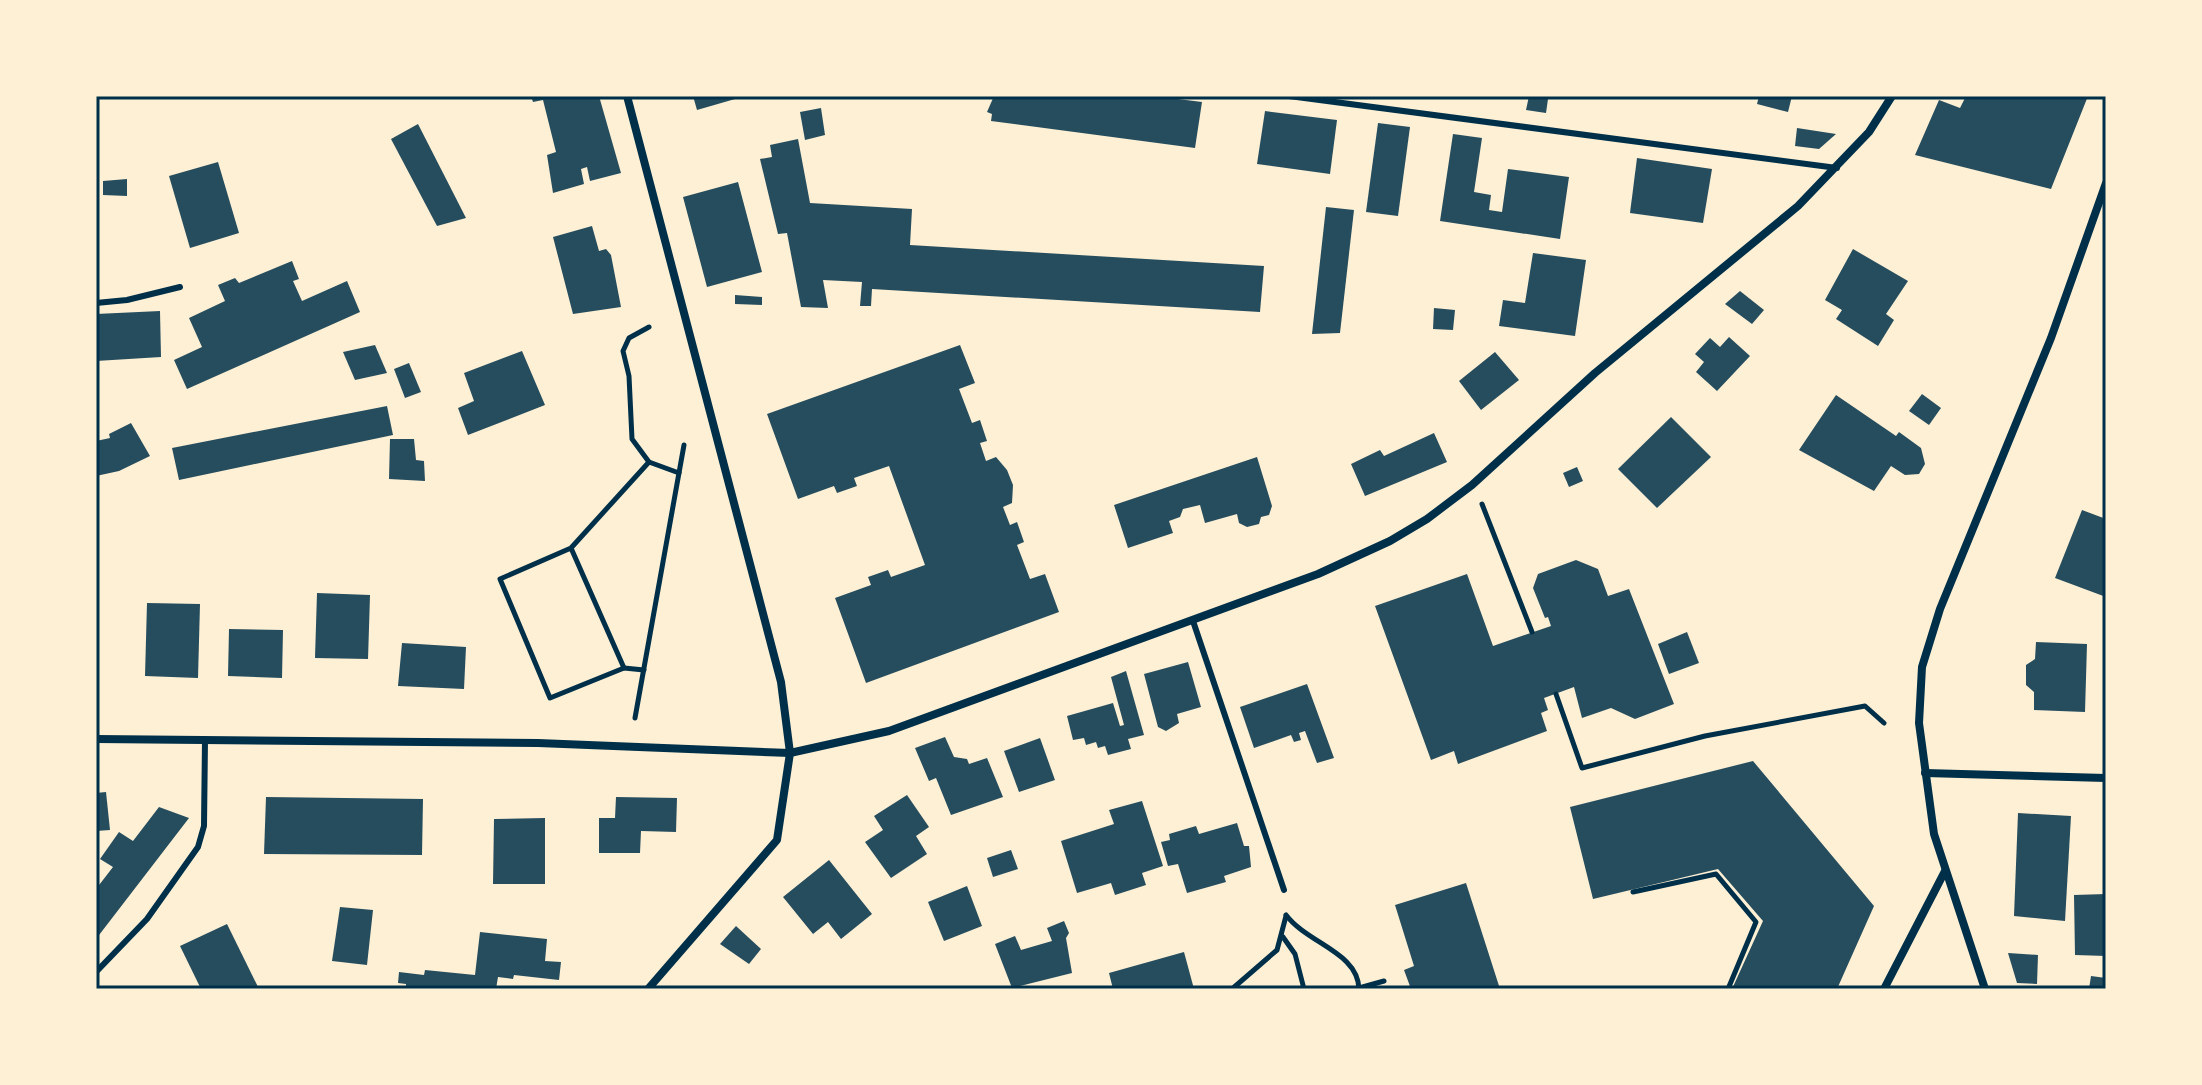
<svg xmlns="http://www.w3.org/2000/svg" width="2202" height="1085" viewBox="0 0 2202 1085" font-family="Signika,sans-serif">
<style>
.building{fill:#264d5e}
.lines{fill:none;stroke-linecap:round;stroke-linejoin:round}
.path{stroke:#003049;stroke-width:5}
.service{stroke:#003049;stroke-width:6}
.minor{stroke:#003049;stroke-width:8}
.neatline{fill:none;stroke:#003049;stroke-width:3}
</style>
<rect width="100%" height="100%" fill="#fdf0d5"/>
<g class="building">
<path d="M531,96H599L621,173L590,181L587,167L581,169L584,184L553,193L547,155L556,152L543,100L533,102Z"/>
<path d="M693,96H742V97L697,110Z"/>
<path d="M994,96H1154L1202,102L1195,148L991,121L992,114L987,112Z"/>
<path d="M1529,96L1548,99L1546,113L1526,110Z"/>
<path d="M1759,96H1792L1788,112L1757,104Z"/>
<path d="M1966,96H2088L2051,189L1915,155L1939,100L1960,108Z"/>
<path d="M821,108L825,135L805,140L800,112Z"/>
<path d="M1265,111L1337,120L1330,174L1257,164Z"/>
<path d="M1378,123L1410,127L1398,216L1366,212Z"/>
<path d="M418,124L466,218L437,226L391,139Z"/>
<path d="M1797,128L1836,134L1819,149L1795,146Z"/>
<path d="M1453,134L1482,138L1474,192L1491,195L1489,210L1502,212L1508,169L1569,177L1560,239L1440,221Z"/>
<path d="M798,139L810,203L912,209L910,245L1264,266L1260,312L872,289L871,306H860L862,282L823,280L828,308L801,307L787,233L778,234L760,159L772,157L770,145Z"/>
<path d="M1637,158L1712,169L1703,223L1630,213Z"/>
<path d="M218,162L239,233L190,248L169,176Z"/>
<path d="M127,179V196L103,195V181Z"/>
<path d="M738,182L762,272L707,287L683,197Z"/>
<path d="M1326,207L1354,210L1340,333L1312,334Z"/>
<path d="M592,226L599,251L606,249L611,255L621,307L573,314L553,237Z"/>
<path d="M1853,249L1908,281L1886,314L1894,320L1878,346L1836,319L1842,310L1825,300Z"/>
<path d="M1533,253L1586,260L1575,336L1499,326L1503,300L1525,303Z"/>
<path d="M292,261L299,279L293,281L302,301L347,281L360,312L187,389L174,360L202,347L189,318L225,301L218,285L235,278L239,283Z"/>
<path d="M1740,291L1764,310L1752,324L1725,304Z"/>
<path d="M735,295L762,297V305L735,304Z"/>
<path d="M1434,308L1455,310L1453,330L1433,329Z"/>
<path d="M160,311L161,357L96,361V314Z"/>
<path d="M1729,337L1750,356L1717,391L1696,372L1704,362L1695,354L1710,338L1720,347Z"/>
<path d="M375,345L387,373L355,380L343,352Z"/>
<path d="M960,345L975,383L959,389L972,423L980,420L987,441L980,443L986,461L996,457L1007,470L1013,485L1012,503L1003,507L1010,525L1017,522L1024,542L1017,545L1030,579L1045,574L1059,612L866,683L835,598L871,585L868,577L888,570L891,577L925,565L889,466L854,478L857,486L837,493L834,486L798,499L767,414Z"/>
<path d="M522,351L545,405L468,435L458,408L474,401L464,373Z"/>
<path d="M1495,352L1519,380L1481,410L1459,381Z"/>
<path d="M409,363L421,392L405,398L394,369Z"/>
<path d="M1922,394L1941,408L1929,425L1909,411Z"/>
<path d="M1836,395L1896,436L1899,432L1921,448L1925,464L1919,474L1905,475L1891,466L1874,491L1799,450Z"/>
<path d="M387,406L393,435L179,480L172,448Z"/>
<path d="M1671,417L1711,457L1657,508L1618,469Z"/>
<path d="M131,423L150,456L119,471L96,476V441L110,438L109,434Z"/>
<path d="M1434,433L1447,462L1365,496L1351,464L1380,450L1384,456Z"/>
<path d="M390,439H414L416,460L424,461L425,481L389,479Z"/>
<path d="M1257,457L1272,506L1269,515L1261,517L1259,524L1247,527L1239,523L1237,514L1205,523L1200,505L1183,509L1180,517L1169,521L1173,533L1128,548L1114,505Z"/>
<path d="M1577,467L1583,481L1569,487L1563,473Z"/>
<path d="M2082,510L2106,519V597L2055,578Z"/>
<path d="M1576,560L1598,569L1608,596L1629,589L1674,704L1635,719L1611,708L1582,718L1574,687L1544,698L1548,710L1541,713L1547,731L1458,764L1454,751L1431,760L1375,606L1467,574L1493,646L1551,626L1548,617L1545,618L1533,588L1538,574Z"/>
<path d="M317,593L370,595L368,659L315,658Z"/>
<path d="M147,603L200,604L198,678L145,676Z"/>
<path d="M229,629L283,630L282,678L228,676Z"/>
<path d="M1687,632L1699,663L1669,674L1658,644Z"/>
<path d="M2036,642L2087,644L2085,712L2034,710V692L2026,685V665L2035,659Z"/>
<path d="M402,643L466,647L464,689L398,686Z"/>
<path d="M1188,662L1201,707L1177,714L1179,723L1166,731L1158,727L1144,674Z"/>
<path d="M1126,671L1144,735L1128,739L1131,749L1108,755L1105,746L1098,748L1096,742L1086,745L1084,738L1073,740L1067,716L1113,703L1120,726L1124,725L1111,677Z"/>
<path d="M1307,684L1334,758L1317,763L1305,731L1299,733L1301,740L1294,742L1291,735L1254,748L1240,707Z"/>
<path d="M945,737L954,757L967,759L969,764L987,758L1003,797L951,815L936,778L929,781L915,748Z"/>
<path d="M1040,738L1055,780L1019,792L1004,751Z"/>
<path d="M1753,761L1874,906L1837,989H1732L1763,921L1718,869L1593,899L1570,807Z"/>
<path d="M106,792L110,830L96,831V793Z"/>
<path d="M907,795L929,827L916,836L927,854L891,878L865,842L883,830L874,816Z"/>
<path d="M266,797L423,799L422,855L264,854Z"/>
<path d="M616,797L677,798L676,832L641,831L640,853H599V818H615Z"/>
<path d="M1142,801L1163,866L1142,873L1146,885L1115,895L1111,883L1077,893L1061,841L1114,824L1109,810Z"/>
<path d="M159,807L189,818L96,939V889L113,867L100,859L119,832L133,841Z"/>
<path d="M2018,813L2071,816L2065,921L2014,916Z"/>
<path d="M545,818V884H493L494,819Z"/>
<path d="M1237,823L1244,846H1249L1251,867L1224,876L1226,882L1187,893L1178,864L1168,866L1161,842L1170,840L1169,834L1196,826L1199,834Z"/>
<path d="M1011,850L1018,869L993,877L987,858Z"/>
<path d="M829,860L872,914L841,939L828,922L813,934L783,897Z"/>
<path d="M1466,883L1500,989H1411L1404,970L1414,966L1395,905Z"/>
<path d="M967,886L982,926L944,941L928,902Z"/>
<path d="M2106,894V956L2075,955L2074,895Z"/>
<path d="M340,907L373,910L367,965L332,961Z"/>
<path d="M1064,921L1069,933L1066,938L1072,973L1012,988L995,944L1015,936L1021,950L1052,941L1047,928Z"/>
<path d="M227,924L259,989H201L180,946Z"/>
<path d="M736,926L761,949L749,964L720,944Z"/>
<path d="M480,932L547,939L545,961L561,962L559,980L514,975L513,979L498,977L496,989H406V984L398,983L399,972L424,975L425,970L475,975Z"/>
<path d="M1184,952L1194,989H1113L1109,973Z"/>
<path d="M2008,953L2038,955L2037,984L2017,983Z"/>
<path d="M2091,976L2106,978V989H2089Z"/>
</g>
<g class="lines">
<g class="path">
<path d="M649,327L629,338L623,351L629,376L632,439L649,462L679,473"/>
<path d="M1482,504L1532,632"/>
<path d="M571,548L624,668L550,698L500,579L571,548L649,462"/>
<path d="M624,668L644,670"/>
<path d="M1556,694L1582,768L1705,736L1865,706L1884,723"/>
<path d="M635,718L684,445"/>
<path d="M1633,892L1716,874L1756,922L1728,989"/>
<path d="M1286,915C1308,944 1358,952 1359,989"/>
<path d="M1283,937L1295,954L1304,989"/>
<path d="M1359,988L1384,981"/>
<path d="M1232,989L1277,950L1286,916"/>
</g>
<g class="service">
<path d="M1289,96L1837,168"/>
<path d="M96,303L127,300L180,287"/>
<path d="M1193,621L1284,890"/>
<path d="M96,972L147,919L198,847L204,826L205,740"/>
</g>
<g class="minor">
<path d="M627,96L781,682L790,753L777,840L648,989"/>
<path d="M96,739L538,743L790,753L889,731L1318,574L1390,541L1427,519L1472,485L1595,373L1798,206L1869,132L1892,96"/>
<path d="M1925,773L2106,778"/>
<path d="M1884,989L1945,871"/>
<path d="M1985,989L1934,834L1919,723L1922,667L1940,609L2051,338L2106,183"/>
</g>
</g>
<rect width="2202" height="1085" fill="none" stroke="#fdf0d5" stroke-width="196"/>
<rect x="98" y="98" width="2006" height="889" class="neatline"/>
</svg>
